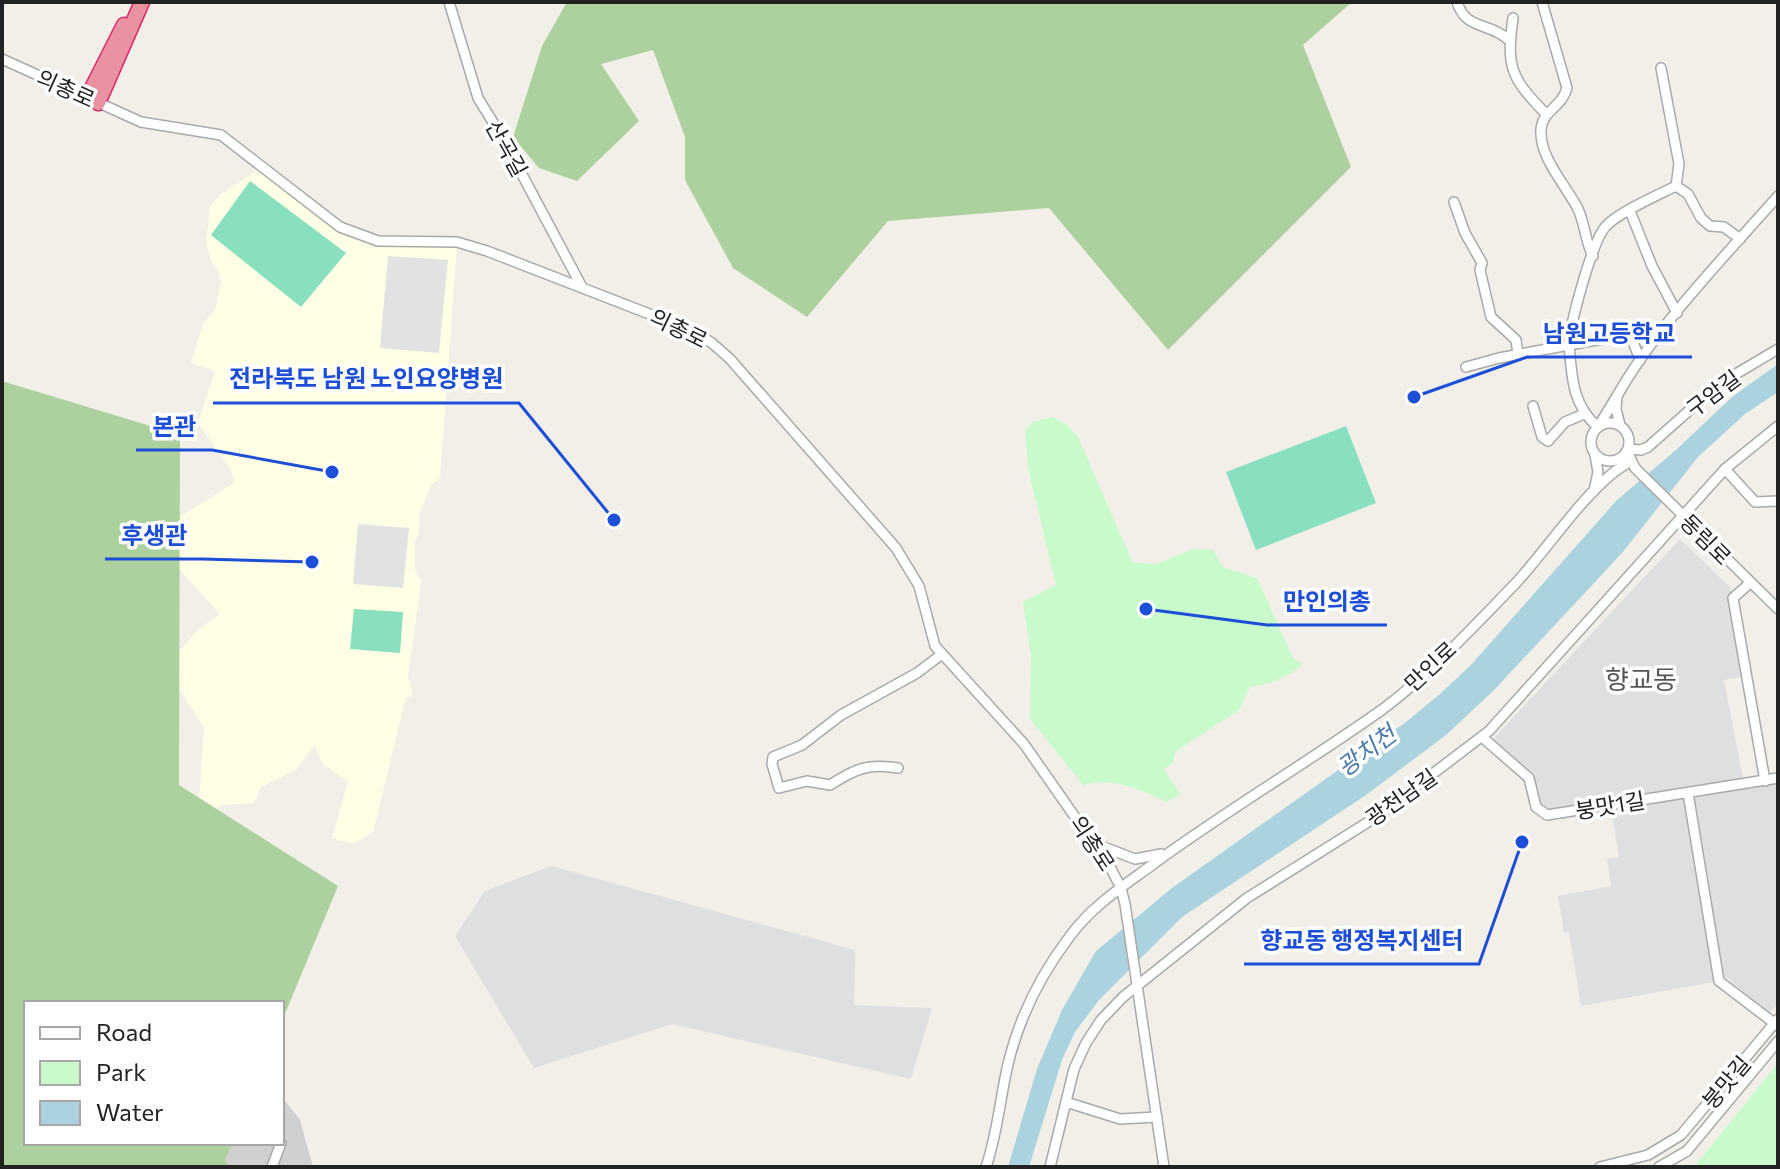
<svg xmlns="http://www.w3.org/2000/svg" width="1780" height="1169" viewBox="0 0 1780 1169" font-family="Commissioner,'Noto Sans KR',sans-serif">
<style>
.residential{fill:#e0dfdf}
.education{fill:#ffffe5}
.religious{fill:#d0d0d0}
.forest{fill:#add19e}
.park{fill:#c8facc}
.pitch{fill:#88e0be}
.parking{fill:#e2e2e2}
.water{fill:#aad3df}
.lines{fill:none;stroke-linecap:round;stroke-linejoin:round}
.minor-casing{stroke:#a9a9a9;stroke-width:12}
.highway-casing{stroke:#dc2a67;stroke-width:17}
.minor{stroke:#fff;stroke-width:9}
.highway{stroke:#e892a2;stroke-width:14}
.labels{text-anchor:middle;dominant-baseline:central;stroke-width:7;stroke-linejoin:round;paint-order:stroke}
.street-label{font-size:22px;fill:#222;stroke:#fff}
.water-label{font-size:24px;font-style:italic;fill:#4a7aab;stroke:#fff}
.quarter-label{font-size:26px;fill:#555;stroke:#fff}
.leader{fill:none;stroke:#1d4ed8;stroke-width:3}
.callout-dot{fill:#1d4ed8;stroke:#fff;stroke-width:3}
.callout-label{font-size:24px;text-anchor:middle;font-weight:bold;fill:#1d4ed8;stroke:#fff;stroke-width:7;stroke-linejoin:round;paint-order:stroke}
</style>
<rect width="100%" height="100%" fill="#f2efe9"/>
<g class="residential">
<path d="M1680,539L1730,587L1733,598L1747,676L1724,680L1743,779L1549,812L1539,803L1530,773L1493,739Z"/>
<path d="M1778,783V1003L1769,1013L1724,975L1692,798Z"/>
<path d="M1686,798L1714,982L1581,1006L1569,932H1564L1558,896L1611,886L1607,859L1619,857L1611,809Z"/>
<path d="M551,866L855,950L854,1005L932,1008L911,1079L672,1024L534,1068L455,936L485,891Z"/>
</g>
<path class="education" d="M262,167L343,228L378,241L457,242L440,478L432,484L419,513V533L415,541V570L421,581L408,677L413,696L406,697L373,832L353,844L332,838L348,782L322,763L315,745L296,770L261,787L254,803L222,805L198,820L204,727L165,667L198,630L220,614L149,536L234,483L231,470L198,423L215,371L191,363L203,324L216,308L221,282L218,271L211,261L206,242L210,207L220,195Z"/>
<path class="religious" d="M282,1097L300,1120L313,1167H218L226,1143H282Z"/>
<g class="forest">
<path d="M567,2H1352L1303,45L1351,167L1168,350L1049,208L888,221L807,317L733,268L685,180V137L653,50L601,64L639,121L577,181L539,168L513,137L542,46Z"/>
<path d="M2,381L180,435L179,785L338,886L282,1021V1003H26V1143H232L225,1160L230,1167H2Z"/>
</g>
<g class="park">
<path d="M1053,417L1067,425L1078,437L1133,563L1156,564L1193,549L1213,550L1223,567L1257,578L1293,658L1303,664C1289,677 1269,685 1250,687L1239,710L1175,752L1173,763L1164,769L1180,794L1167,802C1141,790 1112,776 1083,785L1030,719L1031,656L1023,602L1056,585L1028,468L1025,431L1032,422Z"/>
<path d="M1778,1063V1167H1694Z"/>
</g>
<g class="pitch">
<path d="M250,181L346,253L301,307L211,235Z"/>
<path d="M1346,426L1376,503L1256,550L1226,472Z"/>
<path d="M354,609L403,612L400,653L350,649Z"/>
</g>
<g class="parking">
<path d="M388,256L448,260L439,353L380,348Z"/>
<path d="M358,524L409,528L403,588L353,584Z"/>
</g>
<path class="water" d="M1778,364V392L1745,414L1698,457L1622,553L1494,690L1446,735L1366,795L1182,917L1099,1000L1075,1032L1062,1060L1029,1167H1008L1037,1069L1062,1010L1096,951L1172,888L1406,722L1440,694L1471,665L1617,500L1676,450L1732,397Z"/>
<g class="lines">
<defs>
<g id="minor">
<path d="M449,2L478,98L502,137L582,287"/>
<path d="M1457,2C1466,31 1489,21 1510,41"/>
<path d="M1542,2L1567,88C1562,107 1543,110 1541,129C1539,158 1566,185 1578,209C1585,224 1585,241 1593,256"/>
<path d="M1513,18C1506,68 1511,78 1546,114"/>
<path d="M2,59L141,122L221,135L340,227L378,241L457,242L487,251L688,329L712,343L730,359L896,548L919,586L935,646L1024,744L1110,867L1121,888L1125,904L1164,1167"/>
<path d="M1661,68L1679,164L1676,186L1688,194L1701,218L1710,226L1724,227L1740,239"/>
<path d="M1454,202L1465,233L1482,263L1480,270L1491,317L1516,340L1518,354"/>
<path d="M1630,211L1652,266L1677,313"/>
<path d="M1640,360L1630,334L1569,345C1570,324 1592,241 1606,226C1619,212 1658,195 1676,186"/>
<path d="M1466,367L1499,358L1569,345C1572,377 1572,405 1598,427L1617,396L1616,409L1620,425"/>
<path d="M1617,396C1656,327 1725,256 1778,196"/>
<path d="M1533,406L1542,437L1548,441L1565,422L1584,414"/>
<circle cx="1610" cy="442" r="19"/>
<path d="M1628,449L1641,450L1648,447L1719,384L1778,349"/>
<path d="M1627,451L1635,468L1778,609"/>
<path d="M1725,469L1755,502L1778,501"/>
<path d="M1594,491L1598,472L1595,455"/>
<path d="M1750,583L1733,598L1765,781"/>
<path d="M1482,737L1529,778L1536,807L1547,815L1778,778"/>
<path d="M898,768C868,763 855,769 830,785L807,781L779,788L772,764L773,757L802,745L841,715L917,673L942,654"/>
<path d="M1688,793L1719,981L1778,1026"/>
<path d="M1096,844L1135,859L1161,854"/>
<path d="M1066,1102L1120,1119L1157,1117"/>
<path d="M272,1167L281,1143"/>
<path d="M986,1167C998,1132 1000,1096 1009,1060C1020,1016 1042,973 1070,936C1092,906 1122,887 1152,865C1227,810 1307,763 1383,709C1431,673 1473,627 1515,584C1547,550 1588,486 1626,464"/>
<path d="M1050,1167L1074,1069L1086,1043L1101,1020L1123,997L1247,898L1376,817L1489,731L1725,469L1778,426"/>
<path d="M1600,1167L1648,1155L1681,1135L1778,1019"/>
<path d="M1659,1167L1687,1151L1778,1041"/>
</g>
<g id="highway">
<path d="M87,98L124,25"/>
<path d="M98,103L142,2"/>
</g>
</defs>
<use href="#minor" class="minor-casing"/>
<use href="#highway" class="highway-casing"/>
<use href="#minor" class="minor"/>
<use href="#highway" class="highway"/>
</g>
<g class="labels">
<g class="street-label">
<text transform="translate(66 88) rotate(24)">의총로</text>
<text transform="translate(507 148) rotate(61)">산곡길</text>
<text transform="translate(679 328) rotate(26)">의총로</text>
<text transform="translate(1713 393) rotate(-37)">구암길</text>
<text transform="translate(1706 539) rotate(45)">동림로</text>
<text transform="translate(1430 666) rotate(-43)">만인로</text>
<text transform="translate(1401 797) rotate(-35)">광천남길</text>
<text transform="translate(1610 805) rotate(-9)">붕맛1길</text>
<text transform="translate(1093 843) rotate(57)">의총로</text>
<text transform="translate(1726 1082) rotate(-50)">붕맛길</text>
</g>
<g class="water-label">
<text transform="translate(1366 750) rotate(-37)">광치천</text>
</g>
<g class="quarter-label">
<text x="1641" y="678">향교동</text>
</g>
</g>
<path class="leader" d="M1414 397L1527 357H1692M614 520L519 403H213M332 472L212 450H136M312 562L203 559H105M1146 609L1267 625H1387M1522 842L1479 964H1244"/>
<g class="callout-dot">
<circle cx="1414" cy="397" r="8"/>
<circle cx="614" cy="520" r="8"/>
<circle cx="332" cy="472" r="8"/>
<circle cx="312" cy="562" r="8"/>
<circle cx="1146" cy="609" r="8"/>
<circle cx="1522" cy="842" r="8"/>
</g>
<g class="callout-label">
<text x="1609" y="342">남원고등학교</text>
<text x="366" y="387">전라북도 남원 노인요양병원</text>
<text x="174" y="435">본관</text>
<text x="154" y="544">후생관</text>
<text x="1327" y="610">만인의총</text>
<text x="1362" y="949">향교동 행정복지센터</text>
</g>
<rect width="1780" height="1169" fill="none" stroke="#222222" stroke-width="8"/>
<rect x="24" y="1001" width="260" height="144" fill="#ffffff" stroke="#a7a7a7" stroke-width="2"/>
<rect x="40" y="1027" width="40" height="12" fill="#ffffff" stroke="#a7a7a7" stroke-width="2"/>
<text x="96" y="1041" font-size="24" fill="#222222">Road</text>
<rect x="40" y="1061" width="40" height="24" fill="#c8facc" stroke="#a7a7a7" stroke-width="2"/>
<text x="96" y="1081" font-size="24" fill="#222222">Park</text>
<rect x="40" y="1101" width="40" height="24" fill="#aad3df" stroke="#a7a7a7" stroke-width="2"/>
<text x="96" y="1121" font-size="24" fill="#222222">Water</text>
</svg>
